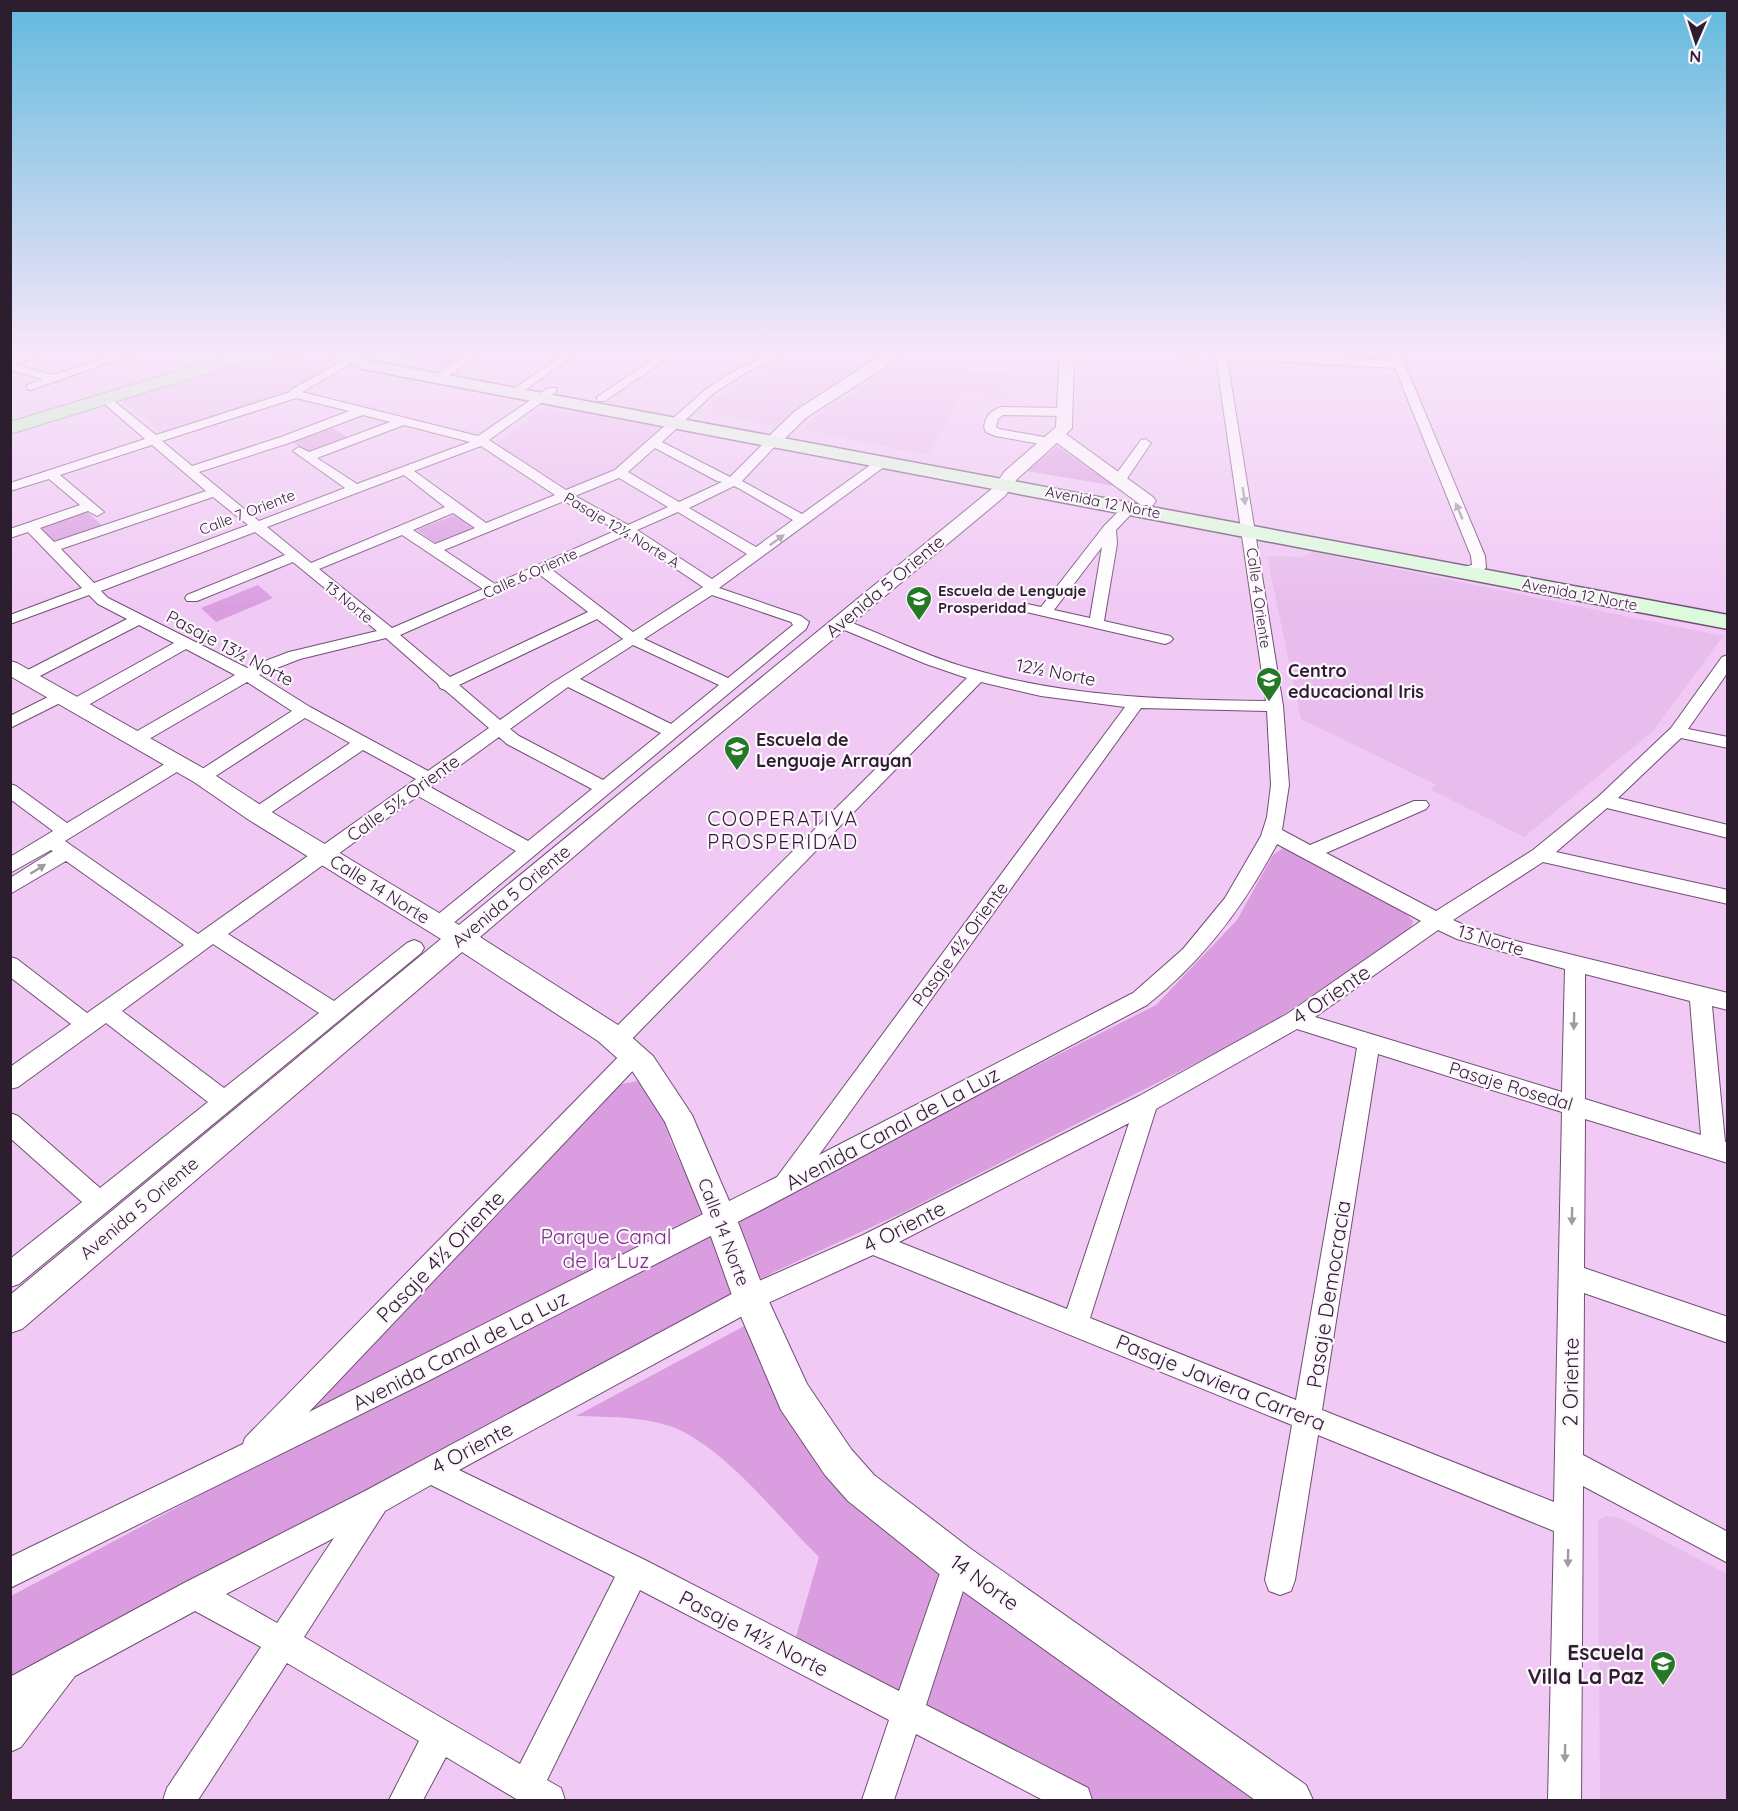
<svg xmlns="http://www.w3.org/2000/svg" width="1738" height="1811" viewBox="0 0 1738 1811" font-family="Quicksand,sans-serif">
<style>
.built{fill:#e8bced}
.green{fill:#da9ee0}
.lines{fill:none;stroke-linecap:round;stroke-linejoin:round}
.minor-casing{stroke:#714f75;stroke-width:2}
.tertiary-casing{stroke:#714f75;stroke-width:2}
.secondary-casing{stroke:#714f75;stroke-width:3}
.primary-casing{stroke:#6ca86a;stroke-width:2}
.minor{fill:#fff;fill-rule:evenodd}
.tertiary{fill:#fff;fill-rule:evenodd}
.secondary{fill:#ddfbdc;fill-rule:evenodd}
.primary{fill:#bbf8b9;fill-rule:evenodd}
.oneway{fill:#a09aa1}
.labels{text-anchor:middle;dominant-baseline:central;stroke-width:4.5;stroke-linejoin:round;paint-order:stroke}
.far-street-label{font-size:15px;fill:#2c1e2e;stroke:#fef6ff}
.far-poi-label{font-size:15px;font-weight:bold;fill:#2c1e2e;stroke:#fef6ff;text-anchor:start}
.street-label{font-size:18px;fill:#2c1e2e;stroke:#fef6ff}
.poi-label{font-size:18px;font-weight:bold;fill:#2c1e2e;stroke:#fef6ff;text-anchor:start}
.neighbourhood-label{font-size:20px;letter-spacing:1.5px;fill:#2c1e2e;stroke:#fef6ff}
.near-street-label{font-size:21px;fill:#2c1e2e;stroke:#fef6ff}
.near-park-label{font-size:21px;fill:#793182;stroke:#fef6ff}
.near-poi-label{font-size:21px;font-weight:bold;fill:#2c1e2e;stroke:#fef6ff;text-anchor:end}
</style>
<rect width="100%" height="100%" fill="#f0c9f4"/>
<g class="built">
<path d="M798,353H884L777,427L704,411L718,397L736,385Z"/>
<path d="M910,353H966L964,370L1010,372L1006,397L963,394L927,455L808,431L805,426L819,414L908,358Z"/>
<path d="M302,356L334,357L339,363L286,394L165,435L122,400L250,360Z"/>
<path d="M544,407L659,427L660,430L618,472L574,488L567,487L497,446L499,444L496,443Z"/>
<path d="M1314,552L1723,636L1653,731L1524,837L1430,789L1437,785L1301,719L1267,556L1303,557Z"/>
<path d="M1607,1516L1620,1518L1727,1574V1800H1600L1598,1520Z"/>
</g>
<g class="green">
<path d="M397,353H468L447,367L389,356Z"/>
<path d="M332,428L354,441L312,456L293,442Z"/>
<path d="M1057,446L1115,486L1027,471Z"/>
<path d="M87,512L106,529L57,546L39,529Z"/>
<path d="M455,515L482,531L443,548L417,530Z"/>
<path d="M258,585L273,598L216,622L201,608Z"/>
<path d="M1283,848L1313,862L1405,913L1413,921L1411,928L1283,1015L1237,1042L904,1212L774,1272L11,1680V1596L264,1461L621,1084L639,1081L660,1110L671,1142L701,1208L708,1232L1156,1005L1237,920L1273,855Z"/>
<path d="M763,1316L835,1472L957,1569L1279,1800H1089L792,1650L819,1557C777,1516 735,1460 684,1432C653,1416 610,1417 576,1416Z"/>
</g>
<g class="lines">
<defs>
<g id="minor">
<path d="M24,353H39L15,365L54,375L119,353H136L31,390L27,389V385L43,379L10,370V359Z"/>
<path d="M469,353H482L442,380H434V376Z"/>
<path d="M565,353H577L520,394H512V390Z"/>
<path d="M662,353H675L605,401H597V397Z"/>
<path d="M772,353H786L742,375L714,393L662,442L730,477L770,437H778L780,440L778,443L742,481L802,514L880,458H888L890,461L888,464L719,588L801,616L809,622L806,629L445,930L438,932L431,930L428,925L431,920L516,851L418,796L228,934L334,1001L407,943L414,940L421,943L424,948L421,953L19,1284L10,1287V1259L82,1202L10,1138V1113L18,1116L100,1188L208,1102L106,1023L18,1087L10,1089V1067L71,1024L10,977V957L17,959L87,1013L184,945L66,861L10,894V878L53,851L51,850L10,873V857L53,831L10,799V784L16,786L67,823L173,759H185L188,763L185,767L65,841L198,934L416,779L363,750L263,818L257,820L251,818L248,814L251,810L350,743L305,718L208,781H196L193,777L196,773L292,711L247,682L144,742H132L130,738L132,734L235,675L186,649L83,708H71L69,704L71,700L174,643L139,625L34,679H22L20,676L22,673L127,619L98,604L89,595L10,624V615L82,588L28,532L10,538V529L80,505L49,479L10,491V483L145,439L101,401V397H109L156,435L290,392L292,389L350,357L356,360L354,362L302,392L478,436L548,388H556V392L489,440L566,490L615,470L706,389L734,371ZM296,398L349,411L281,437L192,466L162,441ZM363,415L390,422L309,452L299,447L293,451L345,488L259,521L199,472L289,443ZM404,425L470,442L357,484L317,458ZM152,445L206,491L54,542L40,528L88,511L97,516L104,512L60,475ZM481,446L555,495L486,523L414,471ZM655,448L717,481L722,482L679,502L628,472ZM404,475L445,507L311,563L267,527ZM619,478L668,507L628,525L575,496ZM734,486L740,489L793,520L756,547L689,508ZM213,497L248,525L94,583L61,549ZM564,501L617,530L495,584L444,550ZM678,512L747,554L712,579L637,530ZM453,513L475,528L435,544L413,530ZM255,532L285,555L187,595L185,598L187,601H197L293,562L377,631L289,652L247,668L108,598L101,591ZM402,535L483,589L392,628L319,569ZM626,535L703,587L633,632L551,569ZM539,574L588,612L450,677L400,635ZM712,595L791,622L793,625L728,678L644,639ZM597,619L623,639L552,683L500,720L459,685ZM386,638L438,684L440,688L445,690L489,728L428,771L310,707L259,675L300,659ZM633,645L719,685L671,724L580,679ZM568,687L661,733L603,780L519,736L510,729ZM499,737L507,744L592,789L528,841L430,787ZM213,944L319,1013L224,1088L122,1011Z"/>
<path d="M1177,353H1244L1392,361L1389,353H1400L1485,556L1486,567L1484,570L1461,576L1454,572L1456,569L1472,565L1471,556L1395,368L1227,359L1283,706L1289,785L1282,830L1310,845L1414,801H1426L1429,805L1426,809L1326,853L1436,911L1533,850L1598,797L1671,728L1722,657L1728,655V672L1688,729L1728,737V748L1681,738L1618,798L1728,825V838L1607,808L1556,852L1728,890V904L1543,862L1453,920L1464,925L1516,941L1728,993V1010L1712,1006L1725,1142H1728V1163L1585,1119L1584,1268L1728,1317V1343L1584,1293L1583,1455L1728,1532V1563L1583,1486L1581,1800H1548L1554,1531L1318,1435L1295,1580L1291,1591L1280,1595L1269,1591L1265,1580L1292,1425L873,1255L759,1307L459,1470L645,1560L899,1691L947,1553L957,1548L967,1553L972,1563L926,1705L1088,1788L1092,1800H1043L916,1734L894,1800H862L889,1720L640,1590L547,1780L561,1788L565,1800H518L446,1757L423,1800H389L419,1741L287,1663L198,1800H163L167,1788L261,1647L195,1611L75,1676L21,1747L10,1752V1677L184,1583L365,1491L741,1289L863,1235L1139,1096L1287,1014L1421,921L1277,844C1244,906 1203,961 1147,1005L763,1209L426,1382L10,1588V1557L243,1444L245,1438L626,1049L634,1046L642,1049L645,1055L642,1061L309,1412L777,1177L1125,707L1041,696L981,682L625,1046L617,1049L609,1046L606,1040L609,1034L967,678L926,664L835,626L832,623L835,620H845C886,636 926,656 968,668C1065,697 1166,700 1266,701L1216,358L1182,356ZM1141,708L1267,711L1271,785L1267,817L1261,836L1225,898L1183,949L1133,993L819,1155ZM1438,930L1457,939L1565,969L1562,1092L1315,1017ZM1585,974L1690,1001L1701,1135L1585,1099ZM1297,1029L1357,1048L1296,1400L1090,1318L1156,1109ZM1378,1054L1562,1112L1554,1502L1322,1410ZM1129,1123L1067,1309L899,1242ZM431,1485L615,1577L520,1764L304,1637L385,1511ZM334,1538L277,1623L226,1594Z"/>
<path d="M1001,407L1066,408L1072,412L1066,416L1003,415L998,419L996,427L999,429L1055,439L1057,442L1051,446L995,436L986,432L984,427C985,417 991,410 1001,407Z"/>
<path d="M1145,439L1151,443L1124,483H1114L1113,480L1114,477L1141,440Z"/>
<path d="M1130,504L1137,508L1116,530L1117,544L1104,621L1170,636L1173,639L1170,642L1165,644L1022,611L1020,608L1027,604L1041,607L1104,526L1125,505ZM1102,547L1090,618L1054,610Z"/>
<path d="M62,690L70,695L68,699L10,728V716Z"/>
</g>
<g id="tertiary">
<path d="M884,353H900L887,366L807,417L780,443H768L766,440L768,437L795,411Z"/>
<path d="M1060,353H1074L1072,428L1066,434L1153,497L1156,501L1153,505H1141L1057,443L1017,479L1005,496L634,805L480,937L618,1025L653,1056L692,1115L736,1217L765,1293L807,1384L851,1449L874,1475L971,1549L1306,1785L1313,1800H1255L943,1577L848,1501L825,1475L781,1410L733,1298L704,1217L665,1122L633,1072L598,1041L462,952L22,1329L10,1333V1295L441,939L249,820L194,782L10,676V661L17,663L210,772L265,808L459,925L993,488L1005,471L1056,427Z"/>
</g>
<path id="secondary" d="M330,353H352L367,360L1728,615V629L363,369L332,356Z"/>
<path id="primary" d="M237,353H301L298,357L292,358L247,361L10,434V422Z"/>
</defs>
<use href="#minor" class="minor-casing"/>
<use href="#tertiary" class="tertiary-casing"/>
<use href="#secondary" class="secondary-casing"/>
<use href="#primary" class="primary-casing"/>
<use href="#minor" class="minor"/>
<use href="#tertiary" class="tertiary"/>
<use href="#secondary" class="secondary"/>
<use href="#primary" class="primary"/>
</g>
<defs><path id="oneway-solid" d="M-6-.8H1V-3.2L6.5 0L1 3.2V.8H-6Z" transform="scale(1.5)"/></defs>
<g class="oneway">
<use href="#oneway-solid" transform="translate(1244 496) rotate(81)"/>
<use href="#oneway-solid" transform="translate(1459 511) rotate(-113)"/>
<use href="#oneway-solid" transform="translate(777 540) rotate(-36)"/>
<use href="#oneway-solid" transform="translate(38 869) rotate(-32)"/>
<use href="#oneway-solid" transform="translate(1574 1021) rotate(91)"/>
<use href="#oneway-solid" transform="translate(1572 1216) rotate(91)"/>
<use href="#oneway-solid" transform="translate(1568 1558) rotate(91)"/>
<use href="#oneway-solid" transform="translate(1565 1753) rotate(91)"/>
</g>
<linearGradient id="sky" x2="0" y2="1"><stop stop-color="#61b9dd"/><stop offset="0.58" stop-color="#f8e7fa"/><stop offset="1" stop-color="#f8e7fa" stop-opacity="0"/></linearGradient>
<rect width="1738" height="607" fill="url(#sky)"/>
<defs>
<symbol id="school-pin" viewBox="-11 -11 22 30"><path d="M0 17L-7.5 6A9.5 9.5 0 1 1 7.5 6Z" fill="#257926" stroke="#fef6ff"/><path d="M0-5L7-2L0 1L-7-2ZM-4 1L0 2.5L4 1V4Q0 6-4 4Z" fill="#fff"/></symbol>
</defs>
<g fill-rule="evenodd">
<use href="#school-pin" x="904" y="584" width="30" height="40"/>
<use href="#school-pin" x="1254" y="665" width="30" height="40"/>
<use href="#school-pin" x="722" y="734" width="30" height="40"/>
<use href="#school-pin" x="1648" y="1649" width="30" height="40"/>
</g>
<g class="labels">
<g class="far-street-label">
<text transform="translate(1103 502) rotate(11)">Avenida 12 Norte</text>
<text transform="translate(247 512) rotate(-21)">Calle 7 Oriente</text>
<text transform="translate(622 530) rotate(31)">Pasaje 12½ Norte A</text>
<text transform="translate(530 573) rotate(-24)">Calle 6 Oriente</text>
<text transform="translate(1580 594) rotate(11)">Avenida 12 Norte</text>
<text transform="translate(1259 598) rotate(82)">Calle 4 Oriente</text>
<text transform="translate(349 602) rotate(39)">13 Norte</text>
</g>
<g class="far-poi-label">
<text x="938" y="590">Escuela de Lenguaje<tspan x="938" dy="17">Prosperidad</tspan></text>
</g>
<g class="street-label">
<text transform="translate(885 586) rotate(-40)">Avenida 5 Oriente</text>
<text transform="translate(230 648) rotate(28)">Pasaje 13½ Norte</text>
<text transform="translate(1056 672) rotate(11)">12½ Norte</text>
<text transform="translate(403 798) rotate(-36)">Calle 5½ Oriente</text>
<text transform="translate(380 889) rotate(32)">Calle 14 Norte</text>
<text transform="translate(511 896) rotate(-40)">Avenida 5 Oriente</text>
<text transform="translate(1491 940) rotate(17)">13 Norte</text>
<text transform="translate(960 944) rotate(-54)">Pasaje 4½ Oriente</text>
<text transform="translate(1511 1086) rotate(17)">Pasaje Rosedal</text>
<text transform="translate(139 1208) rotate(-40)">Avenida 5 Oriente</text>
<text transform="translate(724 1232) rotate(69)">Calle 14 Norte</text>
</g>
<g class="poi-label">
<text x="1288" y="670">Centro<tspan x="1288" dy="21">educacional Iris</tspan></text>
<text x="756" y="739">Escuela de<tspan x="756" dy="21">Lenguaje Arrayan</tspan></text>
</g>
<g class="neighbourhood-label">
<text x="783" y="818">COOPERATIVA<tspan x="783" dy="23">PROSPERIDAD</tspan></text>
</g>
<g class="near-street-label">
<text transform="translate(1331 994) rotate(-34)">4 Oriente</text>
<text transform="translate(892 1128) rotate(-28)">Avenida Canal de La Luz</text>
<text transform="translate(904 1226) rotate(-27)">4 Oriente</text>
<text transform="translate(440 1256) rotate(-46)">Pasaje 4½ Oriente</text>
<text transform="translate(1328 1294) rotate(-81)">Pasaje Democracia</text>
<text transform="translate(460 1350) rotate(-27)">Avenida Canal de La Luz</text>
<text transform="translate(1221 1382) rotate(22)">Pasaje Javiera Carrera</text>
<text transform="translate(1570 1382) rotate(-89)">2 Oriente</text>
<text transform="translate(472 1447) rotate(-28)">4 Oriente</text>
<text transform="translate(985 1582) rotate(36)">14 Norte</text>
<text transform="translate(754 1633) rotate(27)">Pasaje 14½ Norte</text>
</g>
<g class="near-park-label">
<text x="606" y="1236">Parque Canal<tspan x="606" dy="24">de la Luz</tspan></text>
</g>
<g class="near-poi-label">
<text x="1644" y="1652">Escuela<tspan x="1644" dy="24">Villa La Paz</tspan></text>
</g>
</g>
<rect width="1738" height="1811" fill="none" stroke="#2c1e2e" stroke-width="24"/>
<g transform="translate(1696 42) rotate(183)" stroke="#fef6ff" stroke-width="4.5" paint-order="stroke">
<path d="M0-4.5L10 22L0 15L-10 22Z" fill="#2c1e2e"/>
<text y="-9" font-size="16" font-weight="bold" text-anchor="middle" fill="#2c1e2e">N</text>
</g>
</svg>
